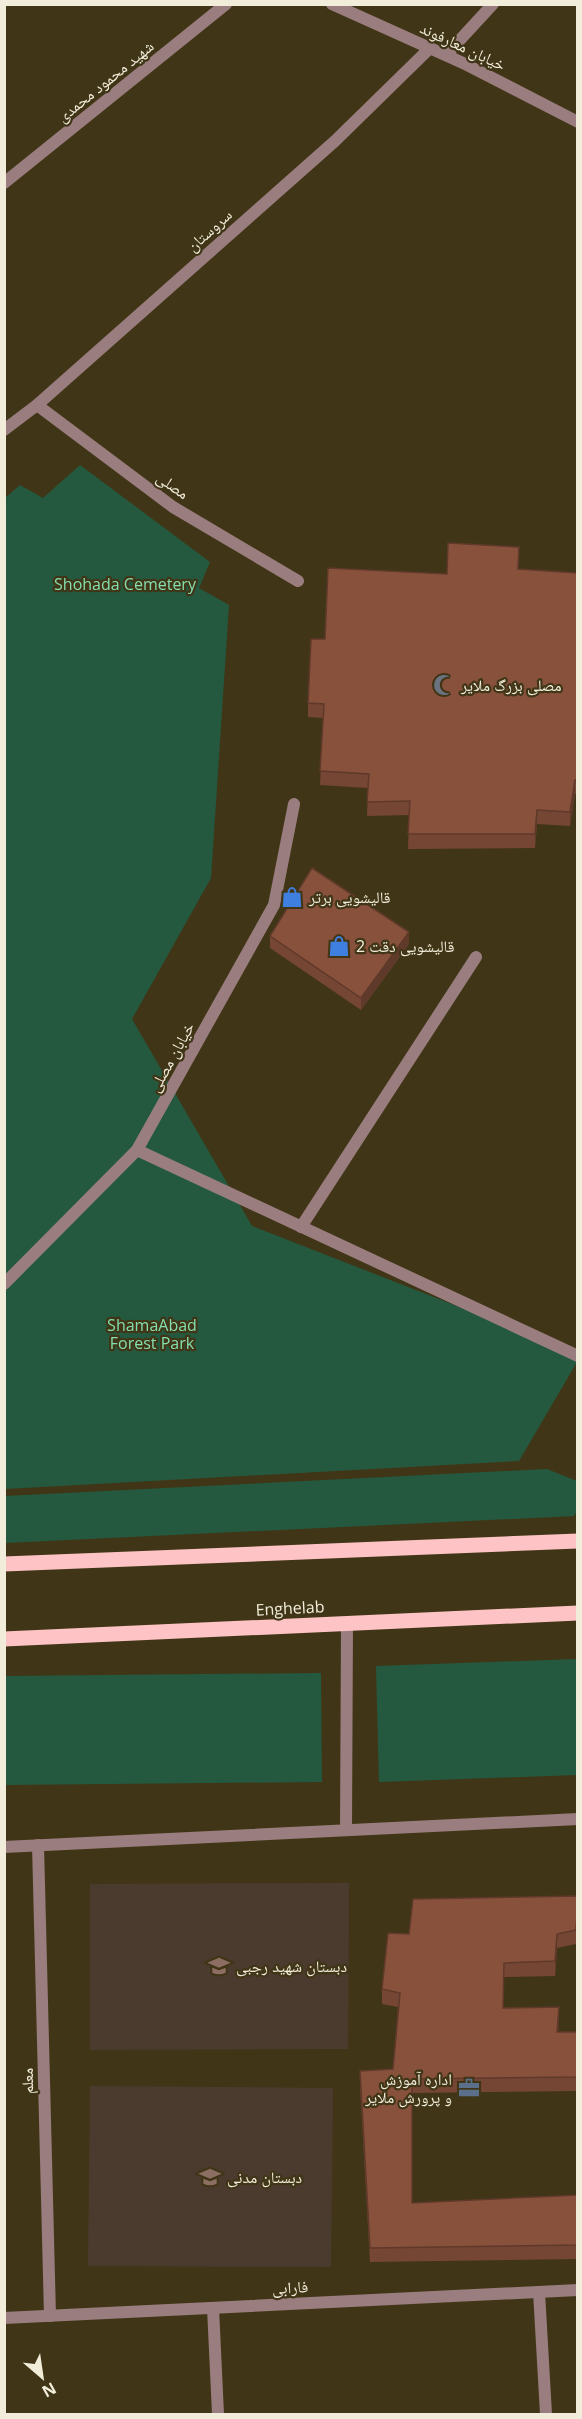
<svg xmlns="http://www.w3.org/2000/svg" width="582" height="2419" viewBox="0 0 582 2419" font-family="'Open Sans','Noto Naskh Arabic',sans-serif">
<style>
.education{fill:#4b3b2f}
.green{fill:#24593f}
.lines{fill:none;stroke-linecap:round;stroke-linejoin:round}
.service{stroke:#9a7d7e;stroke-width:12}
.minor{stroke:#9a7d7e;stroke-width:12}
.tertiary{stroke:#9a7d7e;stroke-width:12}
.primary{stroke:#fec3c4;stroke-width:15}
.wall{fill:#754634}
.shaded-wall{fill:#5f392a}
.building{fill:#88513c;stroke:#5f392a;stroke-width:1.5}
.labels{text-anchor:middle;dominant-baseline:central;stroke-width:4.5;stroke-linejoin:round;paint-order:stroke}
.street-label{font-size:16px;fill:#f2eddb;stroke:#403617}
.park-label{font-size:16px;fill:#84deaf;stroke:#403617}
.poi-label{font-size:16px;fill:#f2eddb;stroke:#403617;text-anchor:start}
</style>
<rect width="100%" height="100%" fill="#403617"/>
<g class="education">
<path d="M349,1883L348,2049L90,2050V1884Z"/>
<path d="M90,2086L333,2088L331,2267L88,2266Z"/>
</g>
<g class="green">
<path d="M80,465L210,562L199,588L229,605L211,878L132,1019L252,1226L577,1353V1362L519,1461L5,1489V498L20,485L43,498Z"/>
<path d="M547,1469L577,1481V1511L574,1516L5,1543V1496Z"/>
<path d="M577,1659V1775L379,1782L376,1666Z"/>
<path d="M321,1673L322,1782L5,1785V1676Z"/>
</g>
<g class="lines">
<path class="service" d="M301,1227L476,957"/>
<g class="minor">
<path d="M446,55L493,4"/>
<path d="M4,183L226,4"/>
<path d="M37,405L173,507L298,581"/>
<path d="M137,1150L578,1356"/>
<path d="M4,1284L137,1150L274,905L294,804"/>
<path d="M346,1830L347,1624"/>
<path d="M38,1845L50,2316"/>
<path d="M539,2292L546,2414"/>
<path d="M213,2308L218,2414"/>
<path d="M4,2318L578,2290"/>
</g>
<g class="tertiary">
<path d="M332,4L463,63L578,122"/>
<path d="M4,430L37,405L335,141L430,48"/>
<path d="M4,1847L578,1819"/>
</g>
<g class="primary">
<path d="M4,1564L578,1541"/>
<path d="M4,1639L578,1613"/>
</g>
</g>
<g class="wall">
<path d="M519,569L578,573V794H575L570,826L537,824L535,848L408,849L409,815L367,816L368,788L320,785L323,718L308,717V703L325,639L447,574Z"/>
<path d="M270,936L409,944L361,1010L270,948Z"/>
<path d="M578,1896L576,1944L557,1948L555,1976L504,1977L503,2008L559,2022L558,2032H578V2091L412,2093V2203L578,2195V2259L370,2262L360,2085V2071L393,2069L398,2007L382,2004V1989L409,1934Z"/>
</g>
<g class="shaded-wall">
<path d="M575,780V794L570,826V812Z"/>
<path d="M537,810V824L535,848V834Z"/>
<path d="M409,932V944L361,1010V998Z"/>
<path d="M557,1934V1948L555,1976V1961Z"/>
<path d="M559,2007V2022L557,2046V2032Z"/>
</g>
<g class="building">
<path d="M448,543L519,547L518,569L578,573V780H575L570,812L537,810L535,834H408L410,801L367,802L369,774L320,771L324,704L308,703L311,639H325L328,568L447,574Z"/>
<path d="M312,868L409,932L361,998L270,936Z"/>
<path d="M578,1896L576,1930L557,1934L555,1961L504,1963L503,2008L559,2007L557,2032H578V2077L412,2079V2203L578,2195V2245L370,2248L360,2071L393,2069L400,1993L382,1989L388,1933L409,1934L413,1899Z"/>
</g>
<defs>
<symbol id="mosque-bare" viewBox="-9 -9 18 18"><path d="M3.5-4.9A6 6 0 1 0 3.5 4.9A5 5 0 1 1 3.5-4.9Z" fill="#6b7280" stroke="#403617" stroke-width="2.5" paint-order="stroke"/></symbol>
<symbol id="shop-bare" viewBox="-9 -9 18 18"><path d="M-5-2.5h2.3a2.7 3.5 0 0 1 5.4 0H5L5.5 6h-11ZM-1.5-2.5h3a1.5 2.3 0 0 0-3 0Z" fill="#3f7fe0" stroke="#403617" stroke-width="2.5" paint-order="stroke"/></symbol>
<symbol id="school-bare" viewBox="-9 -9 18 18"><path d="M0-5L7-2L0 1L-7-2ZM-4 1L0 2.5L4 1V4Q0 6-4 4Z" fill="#8d6e63" stroke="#403617" stroke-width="2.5" paint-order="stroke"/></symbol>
<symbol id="office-bare" viewBox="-9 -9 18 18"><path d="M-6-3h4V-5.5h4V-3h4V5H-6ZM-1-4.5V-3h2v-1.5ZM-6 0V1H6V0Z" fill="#5c6f8a" stroke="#403617" stroke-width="2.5" paint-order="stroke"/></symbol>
</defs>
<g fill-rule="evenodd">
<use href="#mosque-bare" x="429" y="670" width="30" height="30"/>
<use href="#shop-bare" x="277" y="882" width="30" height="30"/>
<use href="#shop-bare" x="324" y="931" width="30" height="30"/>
<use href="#school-bare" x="204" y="1951" width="30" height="30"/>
<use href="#office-bare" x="454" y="2073" width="30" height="30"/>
<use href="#school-bare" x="195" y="2162" width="30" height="30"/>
</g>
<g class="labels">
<g class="street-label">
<text transform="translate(463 46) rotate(25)">خیابان معارفوند</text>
<text transform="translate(105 81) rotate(-39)">شهید محمود محمدی</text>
<text transform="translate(209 230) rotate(-42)">سروستان</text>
<text transform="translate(173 485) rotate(35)">مصلی</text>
<text transform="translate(171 1057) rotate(-61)">خیابان مصلی</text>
<text transform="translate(290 1608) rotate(-3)">Enghelab</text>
<text transform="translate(27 2081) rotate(-91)">معلم</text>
<text transform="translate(290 2287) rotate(-3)">فارابی</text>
</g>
<g class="park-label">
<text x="125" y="584">Shohada Cemetery</text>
<text x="152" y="1325">ShamaAbad<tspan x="152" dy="18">Forest Park</tspan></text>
</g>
<g class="poi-label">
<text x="461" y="685">مصلی بزرگ ملایر</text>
<text x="309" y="897">قالیشویی برتر</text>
<text x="356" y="946">قالیشویی دقت 2</text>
<text x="236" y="1966">دبستان شهید رجبی</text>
<text x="452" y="2079" text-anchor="end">اداره آموزش<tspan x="452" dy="18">و پرورش ملایر</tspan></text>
<text x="227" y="2177">دبستان مدنی</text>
</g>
</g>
<rect width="582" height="2419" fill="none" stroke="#f2eddb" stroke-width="12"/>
<g transform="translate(42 2377) rotate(151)" stroke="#403617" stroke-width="4.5" paint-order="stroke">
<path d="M0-4.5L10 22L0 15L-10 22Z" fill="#f2eddb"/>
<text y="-9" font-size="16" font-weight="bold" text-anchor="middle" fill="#f2eddb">N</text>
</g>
</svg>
